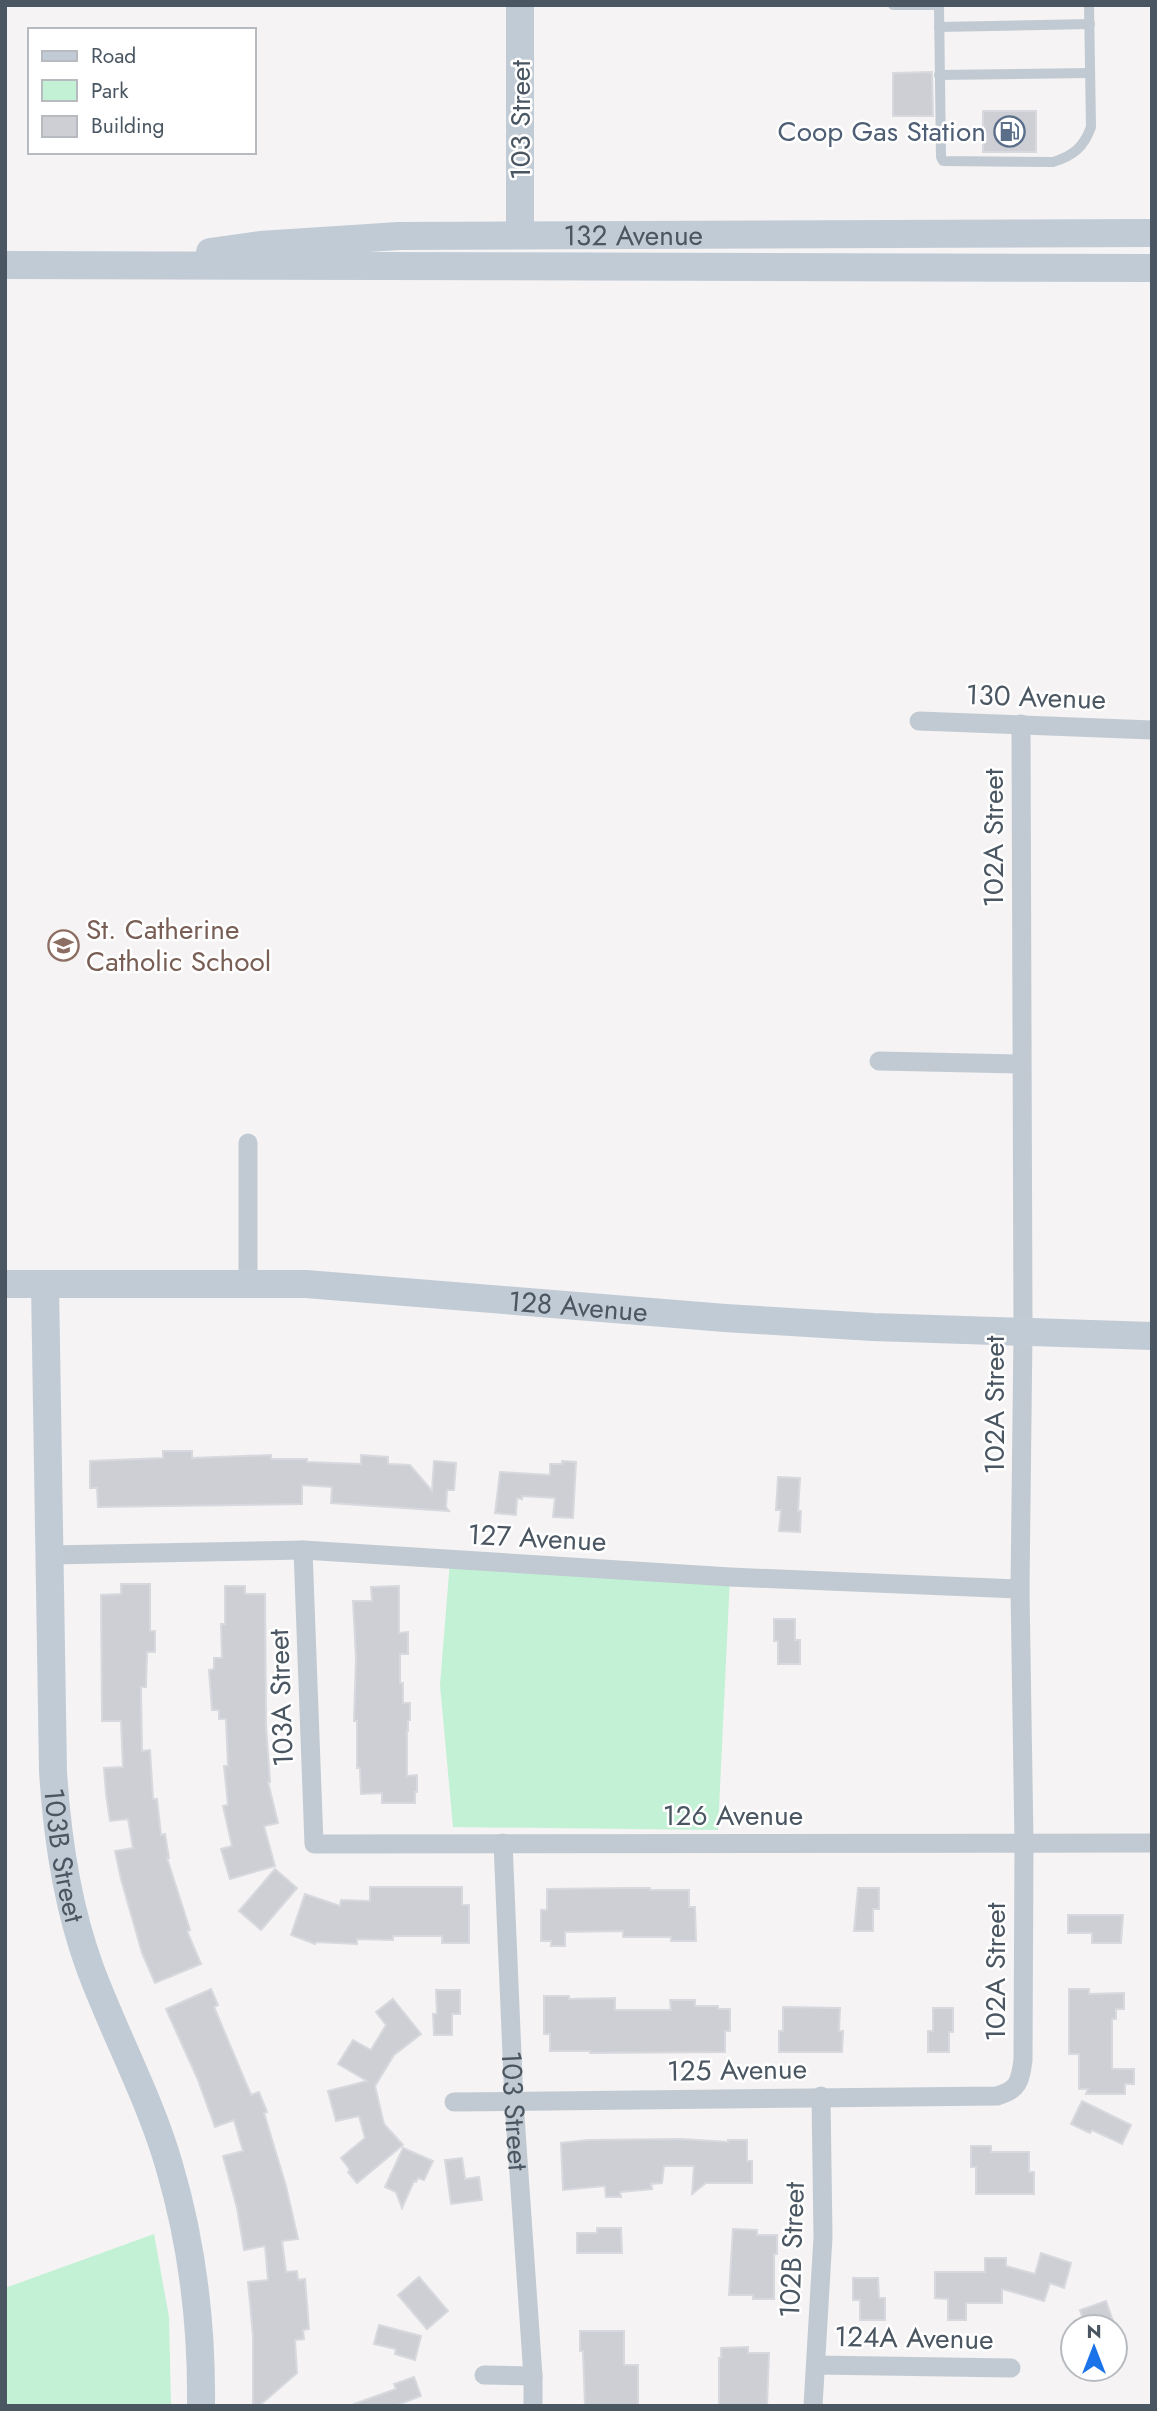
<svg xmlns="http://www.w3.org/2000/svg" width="1157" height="2411" viewBox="0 0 1157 2411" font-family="Jost,sans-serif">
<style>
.green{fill:#c3f1d5}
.building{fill:#cdcfd5;stroke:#d7d9de;stroke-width:2}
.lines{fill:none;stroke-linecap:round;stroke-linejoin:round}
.lane{stroke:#c1cad2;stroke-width:10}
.street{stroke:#c1cad2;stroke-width:19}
.secondary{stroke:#c1cbd6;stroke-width:28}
.labels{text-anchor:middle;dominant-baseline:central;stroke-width:5;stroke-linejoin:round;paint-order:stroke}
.street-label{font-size:28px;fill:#4a5661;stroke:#fff}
.service-label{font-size:28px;fill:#4e5e75;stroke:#fff;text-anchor:end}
.education-label{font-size:28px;fill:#785e54;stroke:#fff;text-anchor:start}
</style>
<rect width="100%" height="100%" fill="#f5f3f3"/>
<g class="green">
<path d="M450,1561L730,1577L718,1830L453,1827L440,1685Z"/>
<path d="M154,2234L169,2317L171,2406H5V2288Z"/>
</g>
<g class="building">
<path d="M932,72L933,116H893V73Z"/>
<rect x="983" y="111" width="53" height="41"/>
<path d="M163,1451H192V1458L271,1455V1459H307V1462L361,1464V1455L388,1457V1464L410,1465L432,1491L434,1461L456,1463L454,1490H447L446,1507L449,1511L331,1503L332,1487L302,1485V1504L98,1507L97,1488H90V1461L163,1458Z"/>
<path d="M562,1461L576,1462L573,1518L553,1517L555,1498L522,1496V1499L517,1498L516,1515L495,1513L500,1472L550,1475V1464H562Z"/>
<path d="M778,1477L800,1478L798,1511H801L800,1532L779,1531L781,1510H776Z"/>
<path d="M121,1584H150V1631H155V1652H147L146,1687H141L142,1751L150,1750L153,1799H157L161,1835L165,1834L169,1858H167L190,1930L187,1931L201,1964L155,1983L142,1953L121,1879L115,1851L133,1848L128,1819L110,1821L106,1794L104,1768L123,1767L121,1721H102L101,1595L121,1594Z"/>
<path d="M225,1586H245V1594H265L266,1726L270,1782H268L278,1823L264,1826L275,1866L230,1879L221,1849L232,1846L223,1806L228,1805L224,1766H228L226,1719H219V1710H212L209,1670L214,1669V1658H222L221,1624H225Z"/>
<path d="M399,1586V1633L408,1632V1654H400V1683H403V1703H410V1720H408V1731H407V1776L417,1775V1792H415V1803H382V1793L361,1794L360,1768H357V1721H354L356,1658L353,1601H372L371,1587Z"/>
<path d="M774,1619H795V1640H800V1664H778V1641H774Z"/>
<path d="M275,1869L297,1888L261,1930L239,1911Z"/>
<path d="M370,1887H462V1905H469V1943H442V1936H393V1940L357,1939V1944L316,1942L315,1944L291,1935L305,1894L340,1906L341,1900L370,1901Z"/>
<path d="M631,1888H650V1890H689V1907H695L696,1941H671V1937H623V1931L565,1932V1946H551V1941H541V1910H547V1889Z"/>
<path d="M858,1888H879V1909H873V1931H854Z"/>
<path d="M1068,1915H1123L1121,1943H1092V1933H1068Z"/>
<path d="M211,1989L218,2005L214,2007L251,2095L259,2092L267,2112L264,2113L286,2186L298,2239L282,2241L286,2272L297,2271L298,2280L305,2279L309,2329L303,2330L304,2339L295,2340L297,2373L259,2406H253V2336L248,2282L268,2280L265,2246L244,2250L237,2208L223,2156L243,2151L234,2120L215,2127L198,2080L166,2009Z"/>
<path d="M1069,1989H1089V1994L1124,1993V2009H1116V2019H1112V2069H1134V2084H1125V2094H1086L1088,2089H1079V2054H1069Z"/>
<path d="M436,1990H460V2014H452V2035H434L433,2014H437Z"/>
<path d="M544,1996H569V1999L615,1998V2010H671L670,2000H695V2006H718V2009H730V2031H725V2052L590,2053V2051H550V2034H544Z"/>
<path d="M393,1999L421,2034L394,2055L375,2086L384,2124L403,2145L357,2183L348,2172L350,2170L341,2158L365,2138L359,2116L336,2121L328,2091L367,2081L338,2064L353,2040L371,2050L386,2025L376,2012Z"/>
<path d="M783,2007L840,2008L839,2031H843L842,2052H779V2031H783Z"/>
<path d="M933,2008H953V2032H949V2052H928V2031H933Z"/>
<path d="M1082,2101L1131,2125L1122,2144L1092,2130L1090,2133L1071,2124Z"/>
<path d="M681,2139L728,2142V2140H747V2161H752V2183H706L692,2194L694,2166H664L662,2183L651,2184L652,2189L620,2192L621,2197H606L605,2186L563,2190L561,2143L589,2140Z"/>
<path d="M971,2146H991V2152H1029V2172H1034V2194H976V2167H971Z"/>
<path d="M403,2148L433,2161L424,2180L418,2178L416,2182L414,2181L402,2208L396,2192L385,2187Z"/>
<path d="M462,2158L465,2179L479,2177L482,2200L451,2204L445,2160Z"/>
<path d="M597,2228H621L622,2253H577V2233H597Z"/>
<path d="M733,2229L757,2230V2235H777V2254H774V2299H753V2295H729Z"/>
<path d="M1041,2253L1071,2263L1064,2288L1050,2283L1044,2301L1002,2289V2303H966V2320H948V2299L935,2298V2272H985V2258H1006V2266L1035,2274Z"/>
<path d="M419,2277L448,2311L427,2329L398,2295Z"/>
<path d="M853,2278H878L879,2298H885V2320H860V2300H853Z"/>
<path d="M1106,2301L1115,2327H1086L1080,2310Z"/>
<path d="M379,2325L421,2336L415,2360L395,2354L396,2349L374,2344Z"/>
<path d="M580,2331H624V2365H638V2406H585L583,2351H580Z"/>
<path d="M748,2347V2353H769L767,2406H719V2358H721V2348Z"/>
<path d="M414,2377L421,2396L395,2406H354V2404L396,2389L394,2384Z"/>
</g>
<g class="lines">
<g class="lane">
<path d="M893,5H939"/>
<path d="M939,6L941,157L943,161L1053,162C1073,156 1084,147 1091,127L1089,5"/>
<path d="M939,27L1090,24"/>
<path d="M939,75L1090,73"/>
</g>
<g class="street">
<path d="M919,721L1152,730"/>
<path d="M879,1061L1021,1064"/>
<path d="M248,1143V1284"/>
<path d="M303,1550L314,1844L1152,1843"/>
<path d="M50,1555L303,1550L730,1577L1020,1589"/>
<path id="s1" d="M503,1843L514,2102L533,2376V2406"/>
<path d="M454,2102L997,2096C1019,2090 1020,2081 1023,2060L1024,1843L1020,1589L1023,1332L1021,724"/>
<path d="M816,2365L1011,2368"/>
<path d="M484,2375L533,2376"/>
<path d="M813,2406L823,2237L821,2096"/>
</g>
<g class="secondary">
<path d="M520,234V5"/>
<path id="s2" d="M210,252L260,245L399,236L1152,233"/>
<path d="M5,265L1152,268"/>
<path id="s3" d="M5,1284H306L725,1318L873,1327L1152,1336"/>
<path id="s4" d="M45,1284L53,1771C57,1837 67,1905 90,1968C115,2035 149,2097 169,2165C192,2243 202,2325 201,2406"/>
</g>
</g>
<defs>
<symbol id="fuel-ring" viewBox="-11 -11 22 22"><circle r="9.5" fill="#fff" stroke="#5c6f8a" stroke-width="1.5"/><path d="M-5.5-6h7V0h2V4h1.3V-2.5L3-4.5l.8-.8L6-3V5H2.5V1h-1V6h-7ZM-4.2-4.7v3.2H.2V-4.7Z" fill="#5c6f8a"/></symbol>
<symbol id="school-ring" viewBox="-11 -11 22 22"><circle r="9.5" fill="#fff" stroke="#8d6e63" stroke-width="1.5"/><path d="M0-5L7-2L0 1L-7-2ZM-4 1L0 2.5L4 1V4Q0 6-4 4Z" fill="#8d6e63"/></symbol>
</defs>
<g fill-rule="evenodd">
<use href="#fuel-ring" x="992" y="114" width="35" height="35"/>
<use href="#school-ring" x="46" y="928" width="35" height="35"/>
</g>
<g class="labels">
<g class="street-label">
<text transform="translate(520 120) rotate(-90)">103 Street</text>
<text stroke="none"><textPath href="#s2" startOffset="424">132 Avenue</textPath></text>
<text transform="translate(1036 697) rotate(2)">130 Avenue</text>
<text transform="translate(993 838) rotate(-90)">102A Street</text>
<text stroke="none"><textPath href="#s3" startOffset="574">128 Avenue</textPath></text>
<text transform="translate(994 1405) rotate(-90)">102A Street</text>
<text transform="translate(537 1538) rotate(3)">127 Avenue</text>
<text transform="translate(281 1698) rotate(-92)">103A Street</text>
<text x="733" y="1815">126 Avenue</text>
<text stroke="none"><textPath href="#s4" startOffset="572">103B Street</textPath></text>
<text transform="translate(995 1972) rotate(-90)">102A Street</text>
<text transform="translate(737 2070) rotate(-1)">125 Avenue</text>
<text stroke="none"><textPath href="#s1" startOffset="268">103 Street</textPath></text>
<text transform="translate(792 2250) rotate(-88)">102B Street</text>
<text transform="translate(914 2338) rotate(1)">124A Avenue</text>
</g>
<g class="service-label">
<text x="986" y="131">Coop Gas Station</text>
</g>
<g class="education-label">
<text x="86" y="929">St. Catherine<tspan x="86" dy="32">Catholic School</tspan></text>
</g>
</g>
<rect width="1157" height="2411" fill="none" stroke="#4a5661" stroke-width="14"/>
<rect x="28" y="28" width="228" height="126" fill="#ffffff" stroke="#b7bbc0" stroke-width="2"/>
<rect x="42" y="51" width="35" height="10" fill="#c1cbd6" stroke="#b7bbc0" stroke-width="2"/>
<text x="91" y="63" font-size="21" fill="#4a5661">Road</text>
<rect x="42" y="80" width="35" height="21" fill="#c3f1d5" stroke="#b7bbc0" stroke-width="2"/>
<text x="91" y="98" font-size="21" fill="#4a5661">Park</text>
<rect x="42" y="116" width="35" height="21" fill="#cdcfd5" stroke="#b7bbc0" stroke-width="2"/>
<text x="91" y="133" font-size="21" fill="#4a5661">Building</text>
<g transform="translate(1094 2348)"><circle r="33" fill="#ffffff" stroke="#b7bbc0" stroke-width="2"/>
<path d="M0-5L12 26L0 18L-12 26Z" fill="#1a73e8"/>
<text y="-10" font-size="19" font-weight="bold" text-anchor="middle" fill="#4a5661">N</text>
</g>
</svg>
